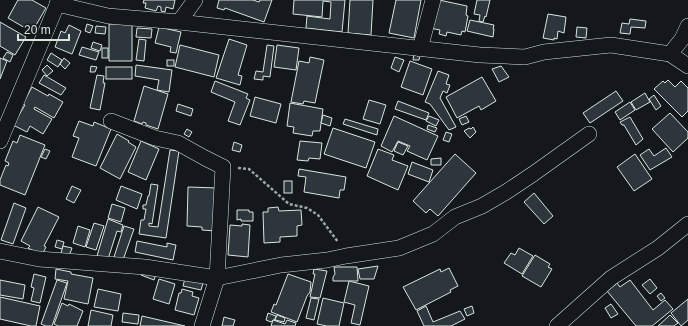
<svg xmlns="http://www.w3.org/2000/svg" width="688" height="326" viewBox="0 0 688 326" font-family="Helvetica,sans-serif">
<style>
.building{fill:#2c363c;stroke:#d8e6dc}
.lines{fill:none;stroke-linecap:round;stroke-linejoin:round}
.street-casing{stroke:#d8e6dc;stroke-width:16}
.path{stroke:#9da8a2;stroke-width:2.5;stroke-dasharray:3 2;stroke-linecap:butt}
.street{stroke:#14181c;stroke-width:15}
</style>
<rect width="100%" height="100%" fill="#14181c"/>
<g class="building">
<path d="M18,0H32L46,8L32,32L8,18Z"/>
<path d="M144,0H175L173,9L166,7L165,12L161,11V7L158,6L156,11L145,8L146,3H143Z"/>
<path d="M219,0H253L259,2L260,0H272L264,22L225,8L224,10L217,8Z"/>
<path d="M294,0H345L342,32L306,28L307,16L330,19L331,2L323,1L322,17L293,14Z"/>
<path d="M350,0H373L371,35L348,33Z"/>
<path d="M396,0H421L414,38L389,33Z"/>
<path d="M439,0L467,6L466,15L468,16L465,32L462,31L461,35L447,32L446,36L439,34L440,30L430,28Z"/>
<path d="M477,0H490L486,17L485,16L483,22L479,21L480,15L474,14Z"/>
<path d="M548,14L566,17L564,33L558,31L557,39L554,38V40L543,38Z"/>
<path d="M630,19L646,21L645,28L631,27L630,34L620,33L622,23L629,24Z"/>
<path d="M470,20L494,25L493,29H494L493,37L467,31Z"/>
<path d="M0,22L26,37L15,55L0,46Z"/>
<path d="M132,23V61H109V24Z"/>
<path d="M87,24L93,26L90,33L85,31Z"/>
<path d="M69,25L81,31L72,54L55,47L61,31L65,33Z"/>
<path d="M96,26L106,27L105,34L95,33Z"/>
<path d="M159,27L181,32L176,53L170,52L171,47L155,43Z"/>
<path d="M577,27L587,28L586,38L576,37Z"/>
<path d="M137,28L152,29L151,38L136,37Z"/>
<path d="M139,39L146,40L144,61L136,60Z"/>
<path d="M229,39L247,45L238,75L242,76L240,85L216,78Z"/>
<path d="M93,42L102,45L100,51L91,48Z"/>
<path d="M180,45L219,55L214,77L175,67Z"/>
<path d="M267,45L274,46L270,77L263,76V80L254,79L256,71L263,72Z"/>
<path d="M277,45L299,48L296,70L274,67Z"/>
<path d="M82,47L99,52L96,60L79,55Z"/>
<rect x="102" y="48" width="6" height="10"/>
<path d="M7,52L13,55L10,62L3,58Z"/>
<path d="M51,53L62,60L58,67L47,60Z"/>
<path d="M414,54L420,55L419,60H413Z"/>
<path d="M310,57L324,60L315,103L304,101L303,104L291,102L299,61L309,63Z"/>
<path d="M395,57L404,60L399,72L391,68Z"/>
<path d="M0,58L7,61L0,79Z"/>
<path d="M64,58L70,63L65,69L60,64Z"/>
<rect x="167" y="60" width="7" height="6"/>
<path d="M410,61L432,69L423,95L401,87Z"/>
<path d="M47,65L53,71L47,76L42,70Z"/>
<path d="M136,65L172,70L169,92L157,90L159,80L135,76Z"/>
<path d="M91,66L97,67L95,72H90Z"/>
<path d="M501,66L509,77L499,82L492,69Z"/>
<rect x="106" y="67" width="26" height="12"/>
<path d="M438,71L449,75L446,84L450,85L447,93L443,91L440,98L456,127L449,130L430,104L425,102Z"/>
<path d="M44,75L66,88L61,95L39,83Z"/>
<path d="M97,75L104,76L103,83H105L100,110L90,108Z"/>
<path d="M482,77L496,101L481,110L479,106L457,118L446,97Z"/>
<path d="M668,80L675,87L681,81L688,88V111L682,117L654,89L663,81L665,83Z"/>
<path d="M215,81L248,94L246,98L250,100L240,125L228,121L235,102L211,92Z"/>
<path d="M144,86L168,94L158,129L146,125V123L143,122L142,124L134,121Z"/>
<path d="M32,87L48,96L49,94L63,102L54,118L35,107L34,109L52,119L43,134L30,126L27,132L13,125L25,105L23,104L25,100Z"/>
<path d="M616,91L623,101L590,123L583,113Z"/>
<path d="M645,93L650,102L636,110L631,102Z"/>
<path d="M654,95L661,106L656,110L649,99Z"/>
<path d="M255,97L281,104L276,123L250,116Z"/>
<path d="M369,100L386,105L380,124L363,119Z"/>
<path d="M398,101L429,113L426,120L395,109Z"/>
<path d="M630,102L635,110L620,120L615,112Z"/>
<path d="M290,103L323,109L320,131H313L312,136L293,133L294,127L287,126Z"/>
<path d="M178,104L193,109L191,116L176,111Z"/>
<path d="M670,113L688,132V138L673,152L652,129Z"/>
<path d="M323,115L332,118L330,126L321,123Z"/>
<path d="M394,116L438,136L427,160L407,151L410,146L398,141L392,152L381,146Z"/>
<path d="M429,116L439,120L436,126L426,121Z"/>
<path d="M466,116L469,122L462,125L459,119Z"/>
<path d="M630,117L643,139L636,145L624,125H622L620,122Z"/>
<path d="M345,119L378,129L377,135L343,124Z"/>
<path d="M79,121L93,126L94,122L111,129L96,166L72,157L79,138L73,136Z"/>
<path d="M428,125L437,128L435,132L427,129Z"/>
<path d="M473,127L476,132L470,138L464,131L469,128L471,129Z"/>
<path d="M333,128L375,142L366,168L324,154Z"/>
<path d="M187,129L192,132L189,137L184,134Z"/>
<path d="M446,132L452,134L449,142L443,140Z"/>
<path d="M117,134L129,141L128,142L136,147L120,179L100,168Z"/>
<path d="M20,135L45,145L25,195L0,185V180L6,165L8,166L9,163L5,161L13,141L17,143Z"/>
<path d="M141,141L159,149L146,180L128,172Z"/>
<path d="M300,141L322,143L320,159L309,158L308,161L297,160Z"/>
<path d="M234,142L242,145L240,152L232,150Z"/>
<path d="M398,142L408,146L403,155L394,151Z"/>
<path d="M666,148L672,157L650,170L640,155L649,149L654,156Z"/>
<path d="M45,149L50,151L46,159L41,157Z"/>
<path d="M378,149L394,155L392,160L408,166L398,190L367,176Z"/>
<path d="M170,150L179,151L166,238L139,234L141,220H144L146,209H143V205H146L148,196H149L151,184L158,185L152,224L149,223V226L158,227Z"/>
<path d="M455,154L476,173L438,216L430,209L426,213L413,201Z"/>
<path d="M635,154L652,179L634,191L617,167Z"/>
<path d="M441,158V165H431V159Z"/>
<path d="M412,162L433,170L429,182L408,174Z"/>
<path d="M299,169L346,177L344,190H340L339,198L304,192L306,177L298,176Z"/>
<rect x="284" y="181" width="8" height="12"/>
<path d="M72,186L81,190L74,203L66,199Z"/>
<path d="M121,186L142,194L137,209L116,200Z"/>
<path d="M188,187L217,188L216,231L202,230V227L187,226Z"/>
<path d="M534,193L553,216L544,224L524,202Z"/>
<path d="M14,203L26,208L13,244L1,240Z"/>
<path d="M112,204L125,208L121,222L108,218Z"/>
<path d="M38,207L59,217L44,246L46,247L42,255L28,248L30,246L21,241Z"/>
<path d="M278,207L279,211L301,210L302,225L297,226V236L280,237V242L264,243L263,212H268V208Z"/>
<path d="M237,210H249V212H253V221H241V219L237,220Z"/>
<path d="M108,219L123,225L121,232L117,231L108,259L97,256Z"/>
<path d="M94,223L104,226L96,250L86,247Z"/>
<path d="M242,224L250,225L248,257L228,255L230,225L242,226Z"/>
<path d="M78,226L90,230L85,247L73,243Z"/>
<path d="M124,226L134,229L123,260L114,257Z"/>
<path d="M57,240L64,242L62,249L55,247Z"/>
<path d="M137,241L167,247V243L176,245L173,260L135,252Z"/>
<path d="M63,246L72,248L69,256L61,253Z"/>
<path d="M519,248L533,256L522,274L504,263L511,253L515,255Z"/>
<path d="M535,255L550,264L548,267L552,269L541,287L522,276Z"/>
<path d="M378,266L374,279H360L358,269Z"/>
<path d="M334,267H357L358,281H333V277L335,274Z"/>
<path d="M449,268L458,286L450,290L451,292L416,310L403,287L440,269L441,272Z"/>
<path d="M56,269L71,272V274L93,278L88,304L64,299L68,281L55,279Z"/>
<path d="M314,269L327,271L320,298L310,297L315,274H313Z"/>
<path d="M143,270L156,274L154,280L141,275Z"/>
<path d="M34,274L46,277L40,303L31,301L34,288L31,287Z"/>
<path d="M288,274L311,282L310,292L307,296L297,322L271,312L274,304L276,305Z"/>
<path d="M185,278L203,283L201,290L183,286Z"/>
<path d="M159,279L175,284L169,304L153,299Z"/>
<path d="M650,279L657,288L650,294L642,285Z"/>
<path d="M0,280L25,285L23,299L0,295Z"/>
<path d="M57,280L67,283L52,326H46L41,324Z"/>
<path d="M630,280L653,310L665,300L673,309L652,326H636L607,291L617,283L620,287Z"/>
<path d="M349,281L369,286L360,325L351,323L355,305L344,302Z"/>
<path d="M98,289L121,294L118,311L94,307Z"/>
<path d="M182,289L193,292L192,296L199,298L194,315L175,310L179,293H181Z"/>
<path d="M661,293L665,298L661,301L657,296Z"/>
<path d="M0,297L40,306L36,326H31L0,319Z"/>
<path d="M311,298L319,299L314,320L306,318Z"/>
<path d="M323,298L344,303L339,326H327L317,324Z"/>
<path d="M688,299V320L681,326L671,313Z"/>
<path d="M62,303L68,306L69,304L83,311L77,326H58L54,324Z"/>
<path d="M611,304L618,314L611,318L605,308Z"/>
<path d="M426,306L433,322L460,311L465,319L451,326H424L417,311Z"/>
<path d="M472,306L474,313L467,316L464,309Z"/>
<path d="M91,310L113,315L111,326H88Z"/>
<path d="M123,313L139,315L138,324L122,322Z"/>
<path d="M268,313L276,316L275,319L271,322L266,320Z"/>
<path d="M277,315L285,318L284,322L275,320Z"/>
<path d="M670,315L678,323L674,326H658Z"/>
<path d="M142,316L185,326H140Z"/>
<path d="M224,317L235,320L233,326H222Z"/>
<path d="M273,320L285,324L287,320L296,323L295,326H271Z"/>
</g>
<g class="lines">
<defs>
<g id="street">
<path d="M57,4L108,16L179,22L480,55L525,57L544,52L611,45L670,54L688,66"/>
<path d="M179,22L195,0"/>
<path d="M420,49L433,0"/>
<path d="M670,54L682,39L688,26"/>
<path d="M111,121L155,138L178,143L205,158L223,167L217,278L202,326"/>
<path d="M0,141L59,0"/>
<path d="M0,251L39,259L145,267L217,278L281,265L327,260L346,256L399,248L433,234L455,217L482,206L506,192L533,174L589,134"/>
<path d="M557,326L611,278L658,248L688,224"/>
</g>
</defs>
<use href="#street" class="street-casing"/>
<path class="path" d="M238,168L249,169L289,204L307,208L318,215L338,242"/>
<use href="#street" class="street"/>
</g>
<path d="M18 34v6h51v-6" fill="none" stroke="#d8e6dc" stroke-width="2"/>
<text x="24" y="34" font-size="12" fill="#d8e6dc" stroke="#14181c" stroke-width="3" paint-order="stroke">20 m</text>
</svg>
